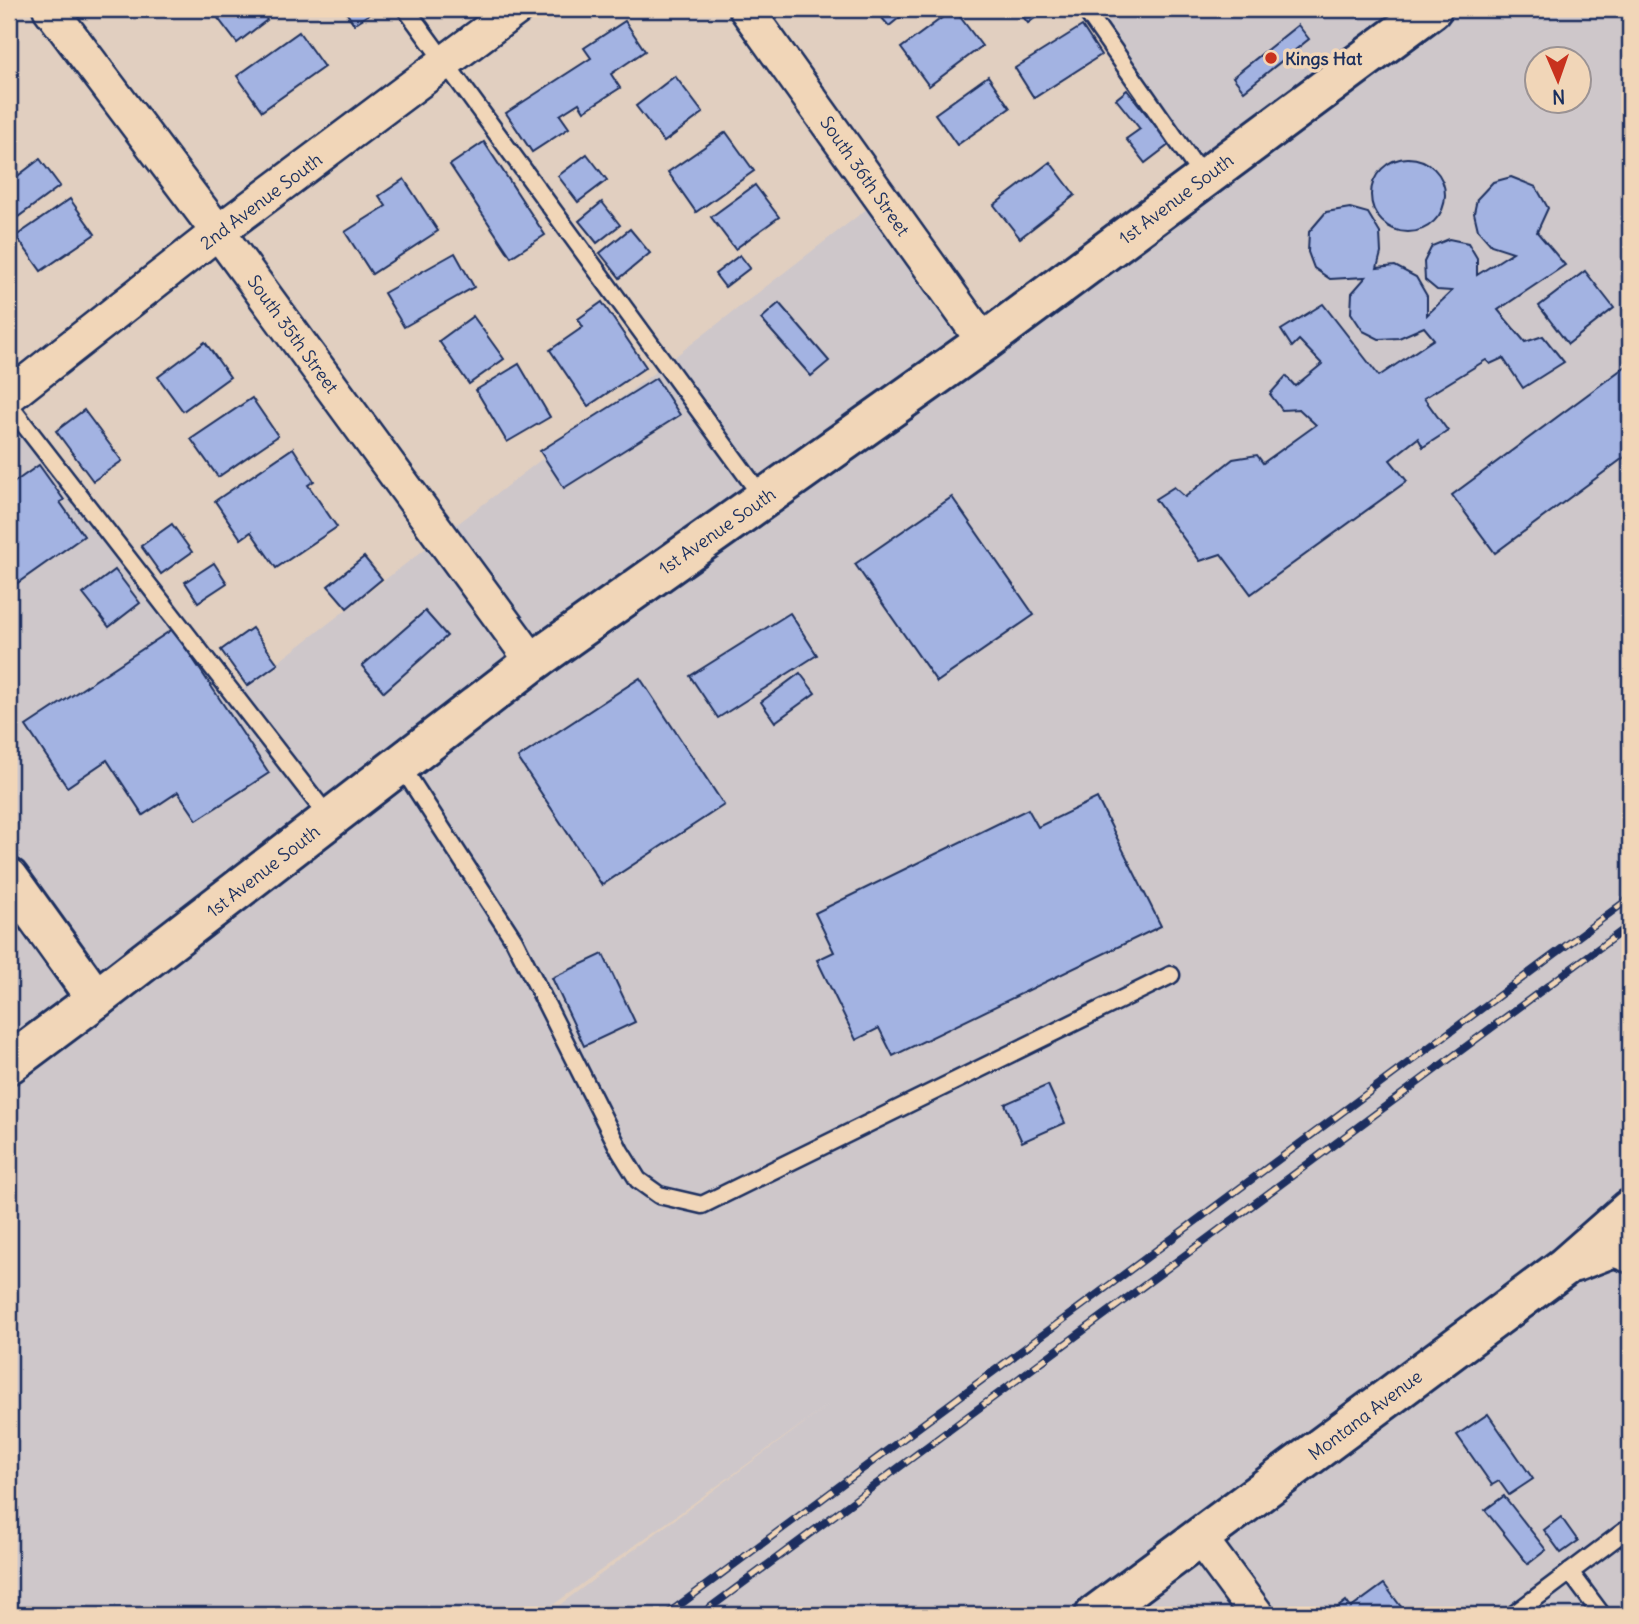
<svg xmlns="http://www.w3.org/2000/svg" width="1639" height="1624" viewBox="0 0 1639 1624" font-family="Delius,sans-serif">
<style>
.built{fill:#cec7ca;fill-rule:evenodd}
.building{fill:#a3b3e2;stroke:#1b2f5e;stroke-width:2}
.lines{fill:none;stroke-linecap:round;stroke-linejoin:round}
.lane-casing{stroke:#1b2f5e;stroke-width:21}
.street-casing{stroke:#1b2f5e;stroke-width:38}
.secondary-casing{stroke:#1b2f5e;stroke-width:44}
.lane{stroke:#f1d6b8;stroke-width:16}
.street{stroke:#f1d6b8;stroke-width:33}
.secondary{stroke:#f1d6b8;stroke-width:38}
.rail-casing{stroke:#1b2f5e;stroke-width:8}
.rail{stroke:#f1d6b8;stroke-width:5;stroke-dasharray:16;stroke-linecap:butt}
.poi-dot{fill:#c8321e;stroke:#f1d6b8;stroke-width:2.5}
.labels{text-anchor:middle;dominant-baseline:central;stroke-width:7;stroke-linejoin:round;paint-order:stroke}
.poi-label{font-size:18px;font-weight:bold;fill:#1b2f5e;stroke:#f1d6b8;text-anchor:start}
.street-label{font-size:18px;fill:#1b2f5e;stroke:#f1d6b8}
</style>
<rect width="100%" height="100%" fill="#e1cfc0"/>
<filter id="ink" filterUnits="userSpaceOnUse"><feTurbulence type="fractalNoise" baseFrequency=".0143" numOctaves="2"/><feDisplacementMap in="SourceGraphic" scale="14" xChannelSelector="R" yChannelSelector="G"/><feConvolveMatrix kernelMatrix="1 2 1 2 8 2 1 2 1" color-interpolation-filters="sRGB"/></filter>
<g filter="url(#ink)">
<path class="built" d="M1110,9H1630V1615H546L830,1404L539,1615H9V405L234,696L881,198L984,342L1204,179L1093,20ZM1538,60H1580V102H1538Z"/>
<g class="building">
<path d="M211,9H259L267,20L237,43Z"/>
<path d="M344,9H377L354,24Z"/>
<path d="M874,9H910L889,26Z"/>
<path d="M954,9L982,46L929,86L901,48Z"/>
<path d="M1017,9H1047L1028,23Z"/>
<path d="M625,21L645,51L611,74L620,88L584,111L579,103L560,115L569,128L532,152L506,113L591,58L584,48Z"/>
<path d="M1298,25L1309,39L1244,91L1233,77Z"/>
<path d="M1082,26L1101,55L1034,98L1015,68Z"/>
<path d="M299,32L324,67L262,111L237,76Z"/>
<path d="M675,76L703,113L664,142L636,106Z"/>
<path d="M988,76L1010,108L957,145L935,114Z"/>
<path d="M1127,90L1170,144L1145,163L1126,139L1140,129L1116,99Z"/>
<path d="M726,132L754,171L696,212L668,172Z"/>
<path d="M484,142L545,235L511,257L450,165Z"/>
<path d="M587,154L607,180L578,202L558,176Z"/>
<circle cx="1408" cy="195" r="37"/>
<path d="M40,159L60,186L18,217L9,205V169L15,178Z"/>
<path d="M1050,162L1075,195L1020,238L994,205Z"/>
<path d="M1511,177L1536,187L1548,208L1537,232L1565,265L1498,310L1525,342L1543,336L1564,362L1523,388L1503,358L1490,364L1486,360L1424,398L1448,431L1423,447L1418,438L1390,460L1407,481L1251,594L1221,554L1200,561L1155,499L1174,487L1185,497L1233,459L1257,455L1263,463L1316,425L1299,409L1282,410L1270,394L1286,376L1295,386L1322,364L1299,340L1292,347L1281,330L1323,304L1379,376L1434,339L1424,327L1399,338L1379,339L1363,331L1351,313L1352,293L1366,277L1330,279L1314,268L1308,252L1309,232L1326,212L1350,208L1368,213L1380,233L1381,253L1377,268L1395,266L1416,277L1427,296V315L1452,291L1437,290L1425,280L1424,262L1432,246L1449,239L1468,243L1477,258V275L1513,252L1491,245L1478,230L1474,213L1477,199L1493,182Z"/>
<path d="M404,179L438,231L372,274L345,232L386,206L379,196Z"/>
<path d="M755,185L779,217L735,249L711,217Z"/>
<path d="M70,199L95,234L41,271L16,236Z"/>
<path d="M602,202L620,225L597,243L579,221Z"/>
<path d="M630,229L650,253L620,278L600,253Z"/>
<path d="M455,253L474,287L404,327L384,293Z"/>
<path d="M740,255L750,268L725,287L715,274Z"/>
<path d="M1585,271L1614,308L1568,344L1539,306Z"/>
<path d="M602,302L646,367L588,406L550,350L583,327L578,319Z"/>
<path d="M779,303L829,361L811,376L761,319Z"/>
<path d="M473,316L504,359L469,384L439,341Z"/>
<path d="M205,342L230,377L183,411L158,377Z"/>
<path d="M1630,363V453L1495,553L1452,495Z"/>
<path d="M519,364L550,417L507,442L476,390Z"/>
<path d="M656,378L680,415L564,488L540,451Z"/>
<path d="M252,398L278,436L218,477L191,439Z"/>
<path d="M84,410L122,461L93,481L56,431Z"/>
<path d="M293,448L314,481L308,485L337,527L276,568L251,532L241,539L215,501Z"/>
<path d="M39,465L64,500L60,502L84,536L9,589V486Z"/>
<path d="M952,497L1034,615L937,682L855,564Z"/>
<path d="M172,524L192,552L161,574L141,546Z"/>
<path d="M364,557L382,579L347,608L328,586Z"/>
<path d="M214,563L227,583L198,602L185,582Z"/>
<path d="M115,570L140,603L109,627L83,594Z"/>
<path d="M425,611L447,636L384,692L362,666Z"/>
<path d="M790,613L817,655L718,718L690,676Z"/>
<path d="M252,628L278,664L247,686L221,650Z"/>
<path d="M173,629L269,773L197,820L178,792L143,815L107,760L67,787L26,726Z"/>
<path d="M800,673L815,693L775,722L761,702Z"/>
<path d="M640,678L724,805L602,885L518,758Z"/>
<path d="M1097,798L1161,926L893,1056L879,1028L856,1040L817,960L834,952L815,913L1028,809L1038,827Z"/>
<path d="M603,954L635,1022L584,1046L552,978Z"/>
<path d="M1048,1085L1065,1123L1022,1142L1005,1104Z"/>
<path d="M1488,1414L1533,1479L1509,1495L1499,1481L1492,1485L1457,1435Z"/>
<path d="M1504,1496L1546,1550L1528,1564L1485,1510Z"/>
<path d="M1561,1517L1578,1541L1561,1553L1544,1530Z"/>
<path d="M1384,1584L1407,1615H1328L1346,1601L1351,1608Z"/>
<path d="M1630,1589V1615H1626Z"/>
</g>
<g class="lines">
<defs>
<g id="lane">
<path d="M406,9L763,498"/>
<path d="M1085,9L1204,179"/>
<path d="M9,405L330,819"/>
<path d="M400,764L514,940L620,1151L638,1180L659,1195L702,1205L1171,975"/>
<path d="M1570,1572L1602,1615"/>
<path d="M1513,1615L1630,1527"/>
</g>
<g id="street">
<path d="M50,9L218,232L533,662"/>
<path d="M746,9L984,342"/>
<path d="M9,396L218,232L516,9"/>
<path d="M1200,1538L1257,1615"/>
</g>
<g id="secondary">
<path d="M9,878L96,999"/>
<path d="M9,1064L96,999L533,662L984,342L1432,9"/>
<path d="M1575,1262L1614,1247L1630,1253"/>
<path d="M1095,1615L1564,1267L1630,1209"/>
</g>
</defs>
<use href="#lane" class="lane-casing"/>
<use href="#street" class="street-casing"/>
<use href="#secondary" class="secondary-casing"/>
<use href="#lane" class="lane"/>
<use href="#street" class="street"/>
<use href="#secondary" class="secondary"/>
<defs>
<g id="rail">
<path d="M666,1615L1630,898"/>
<path d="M700,1615L1630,925"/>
</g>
</defs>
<use href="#rail" class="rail-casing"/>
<use href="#rail" class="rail"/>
</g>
</g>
<circle class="poi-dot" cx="1271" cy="58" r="7"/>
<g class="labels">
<g class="poi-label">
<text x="1285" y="58">Kings Hat</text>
</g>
<g class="street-label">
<text transform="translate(865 176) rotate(55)">South 36th Street</text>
<text transform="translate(1176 199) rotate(-37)">1st Avenue South</text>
<text transform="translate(261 201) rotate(-37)">2nd Avenue South</text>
<text transform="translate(293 334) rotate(54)">South 35th Street</text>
<text transform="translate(717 531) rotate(-35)">1st Avenue South</text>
<text transform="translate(263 871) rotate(-38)">1st Avenue South</text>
<text transform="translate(1365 1415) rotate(-37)">Montana Avenue</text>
</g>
</g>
<rect width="1639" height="1624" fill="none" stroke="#f1d6b8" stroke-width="35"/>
<rect x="18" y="18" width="1604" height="1589" fill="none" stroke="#1b2f5e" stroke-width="2.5" filter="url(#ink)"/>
<g transform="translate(1558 80) rotate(178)"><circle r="33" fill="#f1d6b8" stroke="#9b9394" stroke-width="2"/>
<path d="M0-5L12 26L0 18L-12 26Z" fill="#c8321e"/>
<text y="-10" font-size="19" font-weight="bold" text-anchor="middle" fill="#1b2f5e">N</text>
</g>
</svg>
